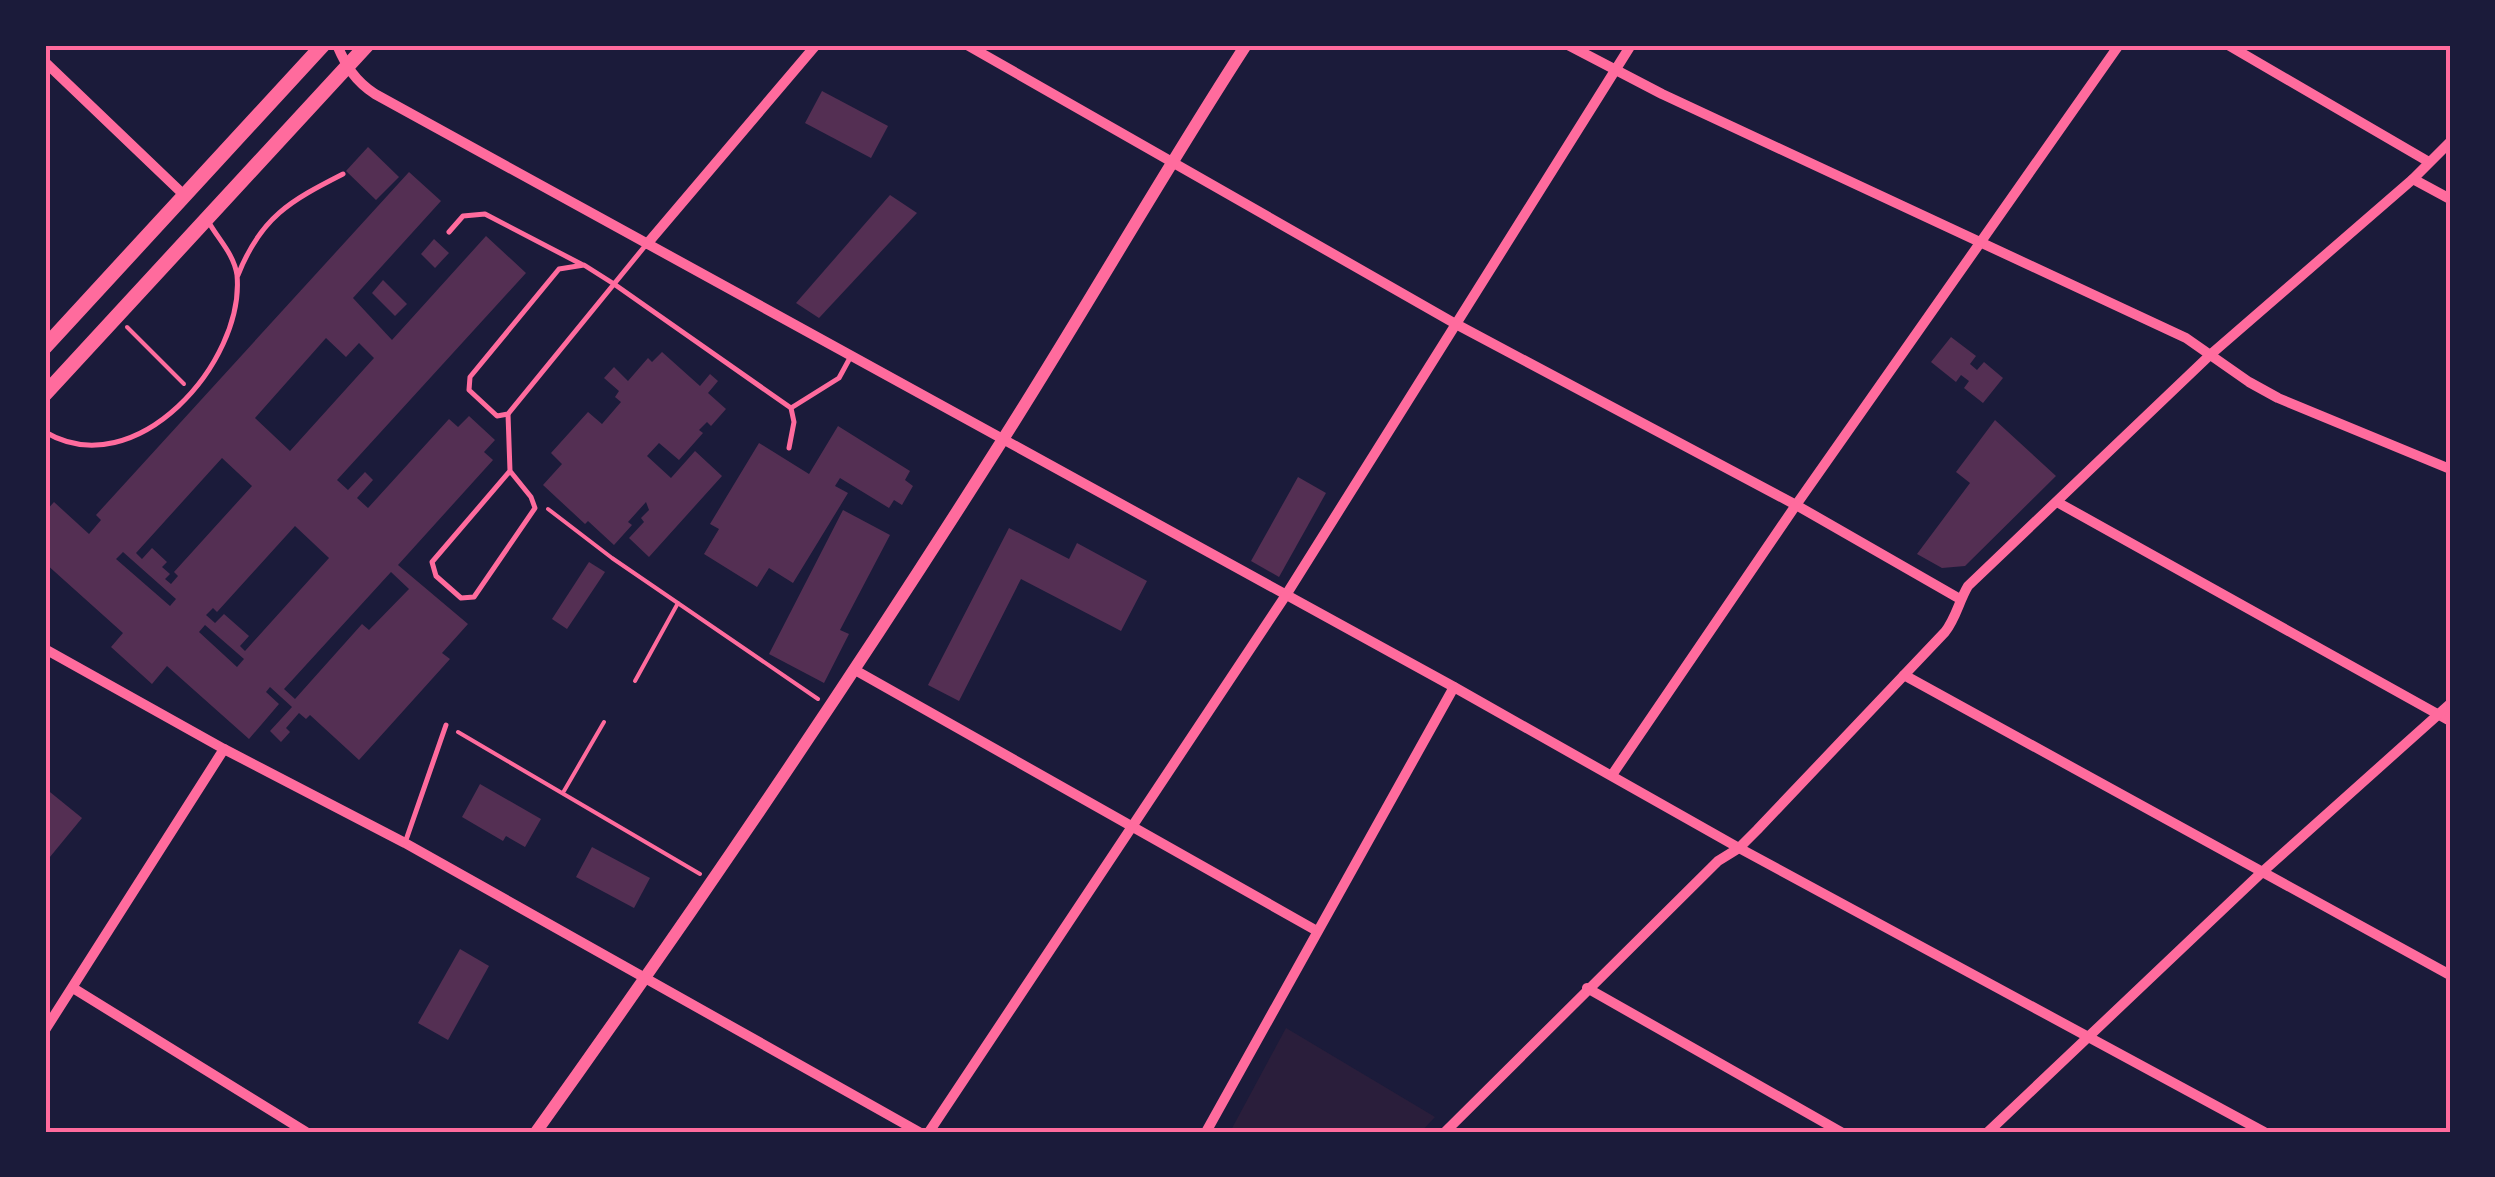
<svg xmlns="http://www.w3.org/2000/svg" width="2495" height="1177" viewBox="0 0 2495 1177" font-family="'Nunito Sans',sans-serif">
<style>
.green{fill:#2a1e3b}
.building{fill:#542f53;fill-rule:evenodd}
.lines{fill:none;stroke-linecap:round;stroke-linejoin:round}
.path{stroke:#ff6b9d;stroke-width:4}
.service{stroke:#ff6b9d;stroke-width:5}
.minor{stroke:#ff6b9d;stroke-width:10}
.tertiary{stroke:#ff6b9d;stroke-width:12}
.trunk{stroke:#ff6b9d;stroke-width:15}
.neatline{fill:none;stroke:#ff6b9d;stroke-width:4}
</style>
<rect width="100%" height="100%" fill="#1b1b3a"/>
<path class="green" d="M1286,1028L1435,1117L1421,1132H1230Z"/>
<g class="building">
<path d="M822,91L888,126L871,158L805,123Z"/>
<path d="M368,147L399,177L376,200L346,171Z"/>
<path d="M409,172L441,201L353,298L392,340L486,236L526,273L337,480L348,490L365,472L373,480L357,498L368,508L449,419L458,427L469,416L495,440L484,452L493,460L398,565L468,624L442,653L450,659L359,760L310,715L306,719L299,713L286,728L290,732L281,742L270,731L292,707L270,687L266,692L279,704L249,739L167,666L152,684L111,647L123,633L45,563V512L54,502L89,534L101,520L96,515ZM326,338L346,357L359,343L374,358L290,451L255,418ZM222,458L252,486L174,572L178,576L171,584L165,579L170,574L162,567L167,562L152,548L142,559L136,553ZM295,526L329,558L245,651L240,646L249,636L224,614L215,623L206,615L213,608L217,612ZM123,552L176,599L170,606L116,559ZM391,572L409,589L369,630L362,624L295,699L284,689ZM205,625L244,659L237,667L199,632Z"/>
<path d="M890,195L917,213L819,318L796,303Z"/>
<path d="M434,239L449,253L435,268L421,254Z"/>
<path d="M383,280L407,304L395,316L372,293Z"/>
<path d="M1951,337L1976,356L1970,364L1977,370L1984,362L2003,378L1983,403L1964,388L1969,381L1961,375L1956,382L1931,362Z"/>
<path d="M662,352L700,386L710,374L718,381L708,393L726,409L711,426L707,422L699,430L703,433L679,460L659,443L647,456L671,478L695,451L722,476L649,557L629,538L644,522L641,518L649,510L646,502L628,522L632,525L614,545L588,521L585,524L543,485L562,464L551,453L588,412L602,424L621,402L615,397L619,391L604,378L614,367L628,381L648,358L652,362Z"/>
<path d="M1995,420L2056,476L1965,566L1942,568L1917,554L1970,483L1956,472Z"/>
<path d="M838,426L910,471L905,480L913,486L902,505L894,500L889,508L840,478L835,486L848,493L793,583L769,568L757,587L704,554L719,529L710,524L759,443L809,474Z"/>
<path d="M1298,477L1326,493L1279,577L1251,561Z"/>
<path d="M843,510L890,535L840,630L849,634L824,683L769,654Z"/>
<path d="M1009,528L1069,559L1077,543L1147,581L1121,631L1021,579L959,701L928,685Z"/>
<path d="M589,562L605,572L567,629L552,619Z"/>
<path d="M480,784L541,819L525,847L506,836L503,841L462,817Z"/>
<path d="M45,788L82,818L45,863Z"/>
<path d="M592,847L650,878L634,908L576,877Z"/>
<path d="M460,949L489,966L448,1040L418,1023Z"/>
</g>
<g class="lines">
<g class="path">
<path d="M127,327L184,384"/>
<path d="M548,509L612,558L818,699"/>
<path d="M635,681L678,603"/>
<path d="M458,732L700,874"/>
<path d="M564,791L604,722"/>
</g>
<g class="service">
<path d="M449,232L463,216L485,214L581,264"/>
<path d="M645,246L614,284L508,414L497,416L469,390L470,377L559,269L584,265L614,284L791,408L794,422L789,448"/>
<path d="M238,275C261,217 290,201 343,174"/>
<path d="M791,408L839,378L851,356"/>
<path d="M508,414L510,471L531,497L535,508L474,597L461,598L436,576L432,562L510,471"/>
<path d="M45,432C136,486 245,362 237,275C234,254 218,239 208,221"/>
<path d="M406,840L446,725"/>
</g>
<g class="minor">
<path d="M337,45C346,66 355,81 375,94L1454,687L1739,848L2264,1132"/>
<path d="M967,45L1454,323L1796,505L1960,599"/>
<path d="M1568,45L1662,94L2186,338L2249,382L2278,398L2450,469"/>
<path d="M2228,45L2429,162"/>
<path d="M45,62L184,195"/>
<path d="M2413,179L2450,199"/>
<path d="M647,244L816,45"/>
<path d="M2057,502L2450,721"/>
<path d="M45,649L224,749L405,843L919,1132"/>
<path d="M855,670L1317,931"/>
<path d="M1904,675L2450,975"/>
<path d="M1612,775L1796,505L2119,45"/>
<path d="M73,988L306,1132"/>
<path d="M1587,988L1841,1132"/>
<path d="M45,1030L224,749"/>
<path d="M929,1132L1286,595L1631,45"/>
<path d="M1206,1132L1454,687"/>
<path d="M1445,1132L1718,861L1739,848L1757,830L1945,632C1956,618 1959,601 1968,586L2210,355L2413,179L2450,142"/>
<path d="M1988,1132L2260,874L2450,704"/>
</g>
<path class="tertiary" d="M536,1132C697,907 852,678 1000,444C1084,312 1161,176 1246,45"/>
<g class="trunk">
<path d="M45,347L323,45"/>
<path d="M45,394L367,45"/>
</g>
</g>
<rect width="2495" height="1177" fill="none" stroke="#1b1b3a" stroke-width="95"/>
<rect x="48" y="48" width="2400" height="1082" class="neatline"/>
</svg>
